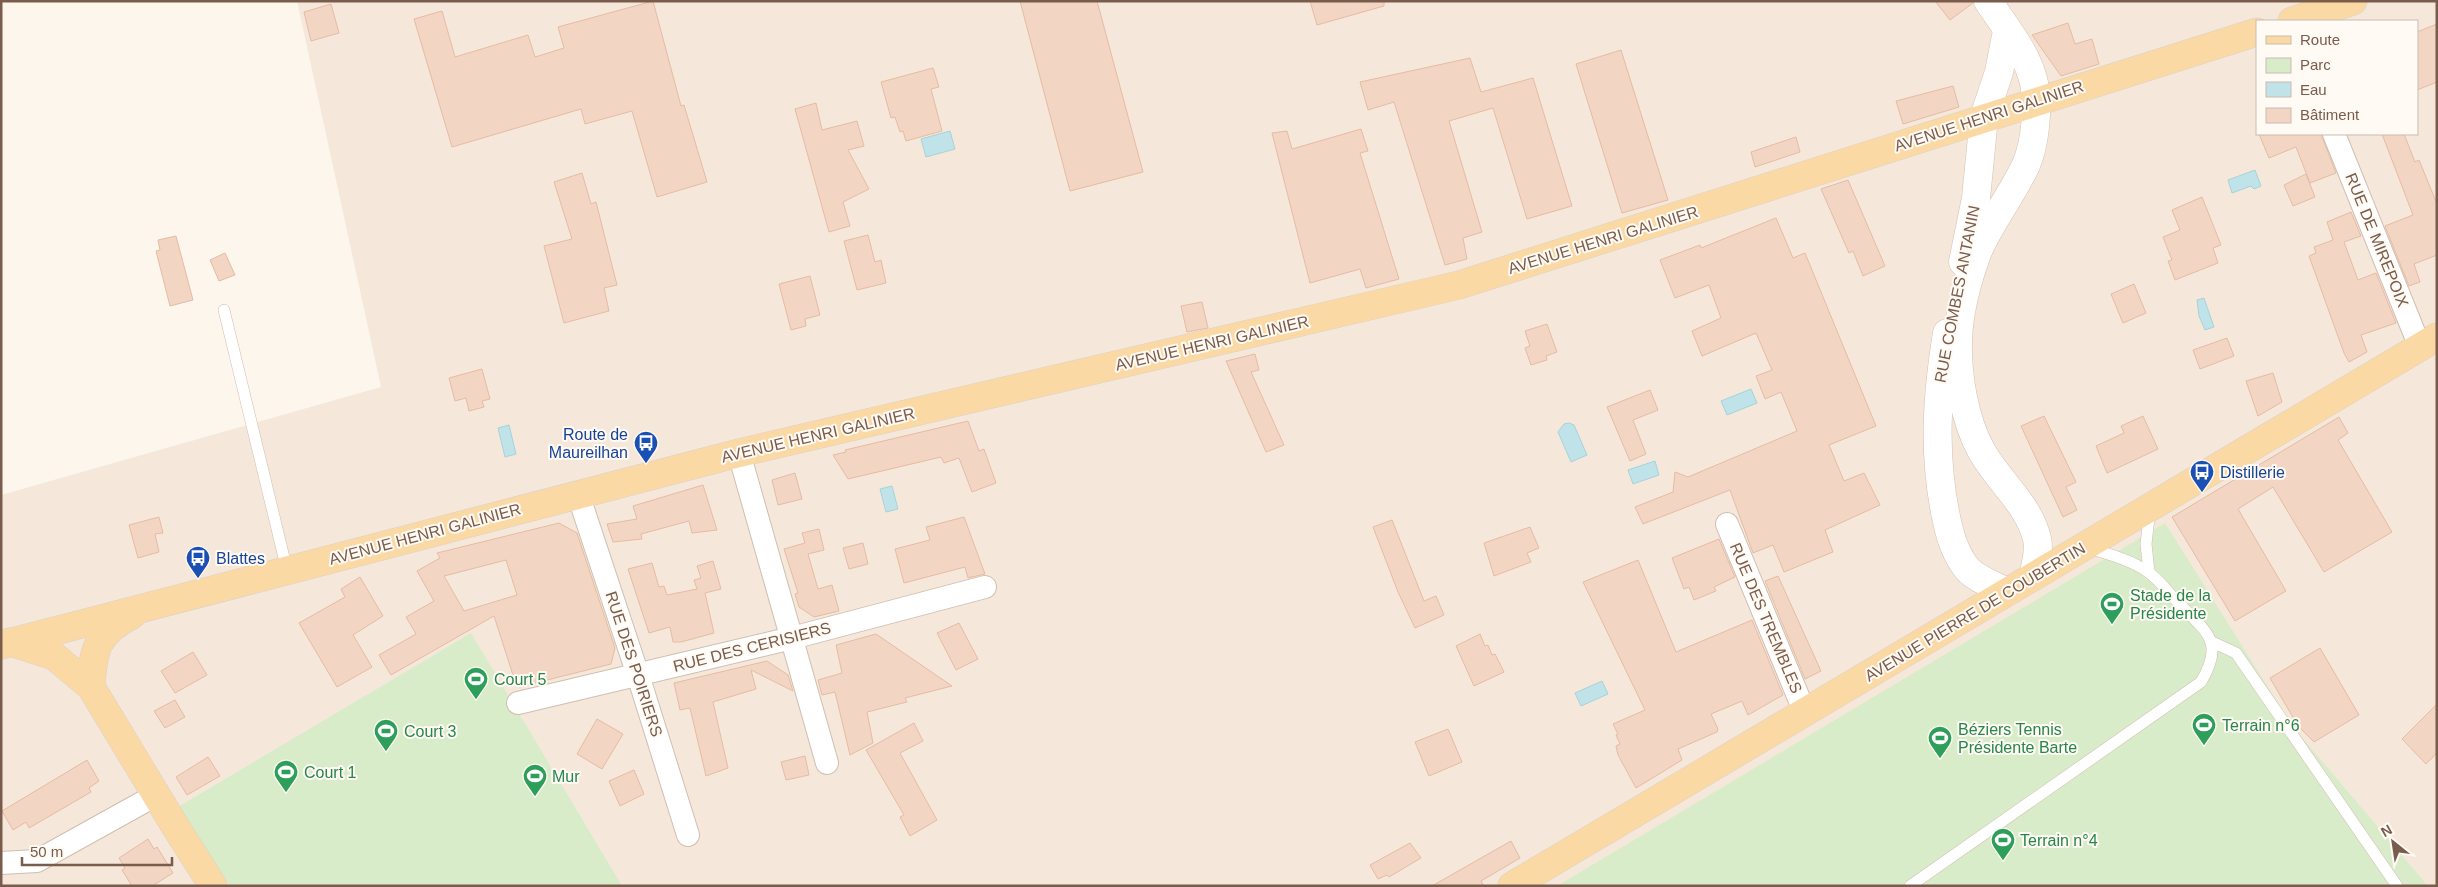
<svg xmlns="http://www.w3.org/2000/svg" width="2438" height="887" viewBox="0 0 2438 887" font-family="Arial,sans-serif">
<style>
.residential{fill:#f5e8da;fill-rule:evenodd}
.green{fill:#d8ecc9}
.water{fill:#bfe3e8;stroke:#a5d3da}
.building{fill:#f3d5c3;stroke:#e6bba3;fill-rule:evenodd}
.lines{fill:none;stroke-linecap:round;stroke-linejoin:round}
.lane-casing{stroke:#d1beb0;stroke-width:12}
.street-casing{stroke:#d1beb0;stroke-width:24}
.secondary-casing{stroke:#d6c0b0;stroke-width:29}
.primary-casing{stroke:#dad1cd;stroke-width:29}
.lane{stroke:#fff;stroke-width:11}
.street{stroke:#fff;stroke-width:22}
.secondary{stroke:#fff;stroke-width:28}
.primary{stroke:#fbd9a5;stroke-width:28}
.labels{text-anchor:middle;dominant-baseline:central;stroke-width:4;stroke-linejoin:round;paint-order:stroke}
.street-label{font-size:16px;fill:#7a5c4d;stroke:#fffaf3}
.transit-label{font-size:16px;fill:#164399;stroke:#fffaf3;text-anchor:start}
.leisure-label{font-size:16px;fill:#27864d;stroke:#fffaf3;text-anchor:start}
</style>
<rect width="100%" height="100%" fill="#fdf6ec"/>
<path class="residential" d="M297,1H2437V886H1V495L381,387ZM2257,21H2417V134H2257Z"/>
<g class="green">
<path d="M2165,523L2293,727L2428,886H1557Z"/>
<path d="M471,633L622,886H230L178,807Z"/>
</g>
<g class="water">
<path d="M950,131L955,149L926,157L921,139Z"/>
<path d="M2255,170L2261,186L2254,189L2251,186L2232,193L2228,180Z"/>
<path d="M2204,298L2214,327L2205,330L2199,316L2197,300Z"/>
<path d="M1751,389L1757,403L1727,415L1721,401Z"/>
<path d="M1569,423L1574,425L1587,455L1571,462L1558,432L1564,424Z"/>
<path d="M509,425L516,454L505,457L498,428Z"/>
<path d="M1655,461L1659,475L1633,484L1628,470Z"/>
<path d="M892,486L898,509L886,512L880,489Z"/>
<path d="M1602,681L1608,694L1581,706L1575,693Z"/>
</g>
<g class="building">
<path d="M653,1L681,106L684,105L707,182L657,197L632,111L585,124L581,109L452,147L414,19L442,11L455,57L528,35L535,57L564,48L558,27Z"/>
<path d="M1020,1H1097L1143,172L1070,191Z"/>
<path d="M1310,1H1384V6L1317,25Z"/>
<path d="M1935,1H1973V3L1950,20Z"/>
<path d="M331,4L339,33L311,41L304,12Z"/>
<path d="M2068,23L2075,44L2092,39L2099,64L2061,76L2032,35Z"/>
<path d="M2437,24V82L2417,90V32Z"/>
<path d="M1621,50L1668,200L1622,213L1576,64Z"/>
<path d="M1470,58L1481,92L1533,78L1572,206L1527,219L1493,108L1449,121L1482,232L1463,238L1467,259L1445,265L1394,102L1368,110L1360,82Z"/>
<path d="M933,68L939,87L931,89L942,131L906,141L903,131L900,132L895,117L891,118L881,82Z"/>
<path d="M1953,86L1959,107L1903,124L1896,101Z"/>
<path d="M816,103L822,130L857,121L864,146L848,150L869,189L843,202L850,226L829,232L795,109Z"/>
<path d="M1361,129L1368,151L1360,153L1399,279L1366,288L1360,269L1310,283L1272,133L1287,131L1292,149Z"/>
<path d="M2259,134H2321L2336,173L2310,183L2296,147L2269,158Z"/>
<path d="M2382,134H2404L2415,162L2419,160L2437,204V255L2414,264L2420,282L2409,286L2385,226L2413,215Z"/>
<path d="M1796,137L1800,152L1755,167L1751,152Z"/>
<path d="M582,173L591,204L596,202L617,285L604,288L609,311L564,323L544,246L572,239L554,182Z"/>
<path d="M2306,174L2315,197L2293,206L2284,185Z"/>
<path d="M1848,180L1885,266L1863,276L1853,251L1849,253L1821,189Z"/>
<path d="M2202,197L2221,245L2213,248L2218,263L2175,280L2168,261L2172,260L2163,237L2180,230L2172,210Z"/>
<path d="M2351,212L2361,236L2344,242L2358,280L2376,273L2396,323L2361,335L2367,352L2349,362L2344,353L2309,256L2316,253L2314,247L2333,240L2327,222Z"/>
<path d="M1776,218L1793,258L1805,253L1876,426L1829,445L1844,481L1864,473L1880,505L1825,530L1833,552L1784,572L1773,545L1753,553L1730,490L1643,524L1635,507L1673,492L1675,472L1688,477L1797,431L1781,392L1765,399L1756,376L1772,370L1756,333L1702,356L1692,331L1721,318L1709,285L1675,298L1660,260L1700,245L1701,248Z"/>
<path d="M868,235L875,262L881,260L886,283L857,290L844,241Z"/>
<path d="M176,236L193,300L170,306L156,251L160,250L158,240Z"/>
<path d="M225,253L235,275L219,281L210,260Z"/>
<path d="M810,276L820,315L805,319L806,326L791,330L779,284Z"/>
<path d="M2134,284L2146,313L2123,323L2111,294Z"/>
<path d="M1202,302L1208,328L1187,332L1181,306Z"/>
<path d="M1547,324L1557,352L1546,356L1547,360L1531,365L1525,348L1530,346L1525,331Z"/>
<path d="M2227,338L2234,356L2200,369L2193,350Z"/>
<path d="M1255,354L1259,370L1251,372L1284,445L1266,452L1226,361Z"/>
<path d="M482,369L490,399L482,401L484,407L469,411L466,398L455,401L449,378Z"/>
<path d="M2273,373L2282,402L2258,416L2246,381Z"/>
<path d="M1650,390L1658,410L1633,420L1646,454L1630,461L1607,407Z"/>
<path d="M2044,416L2076,482L2066,487L2077,510L2063,517L2021,426Z"/>
<path d="M2143,416L2158,449L2107,473L2096,446L2124,433L2121,426Z"/>
<path d="M2339,417L2348,433L2338,440L2392,532L2324,572L2273,487L2238,509L2286,591L2235,621L2172,517Z"/>
<path d="M968,421L979,451L984,449L996,483L972,492L959,458L944,463L941,457L848,479L833,455L846,452L845,450Z"/>
<path d="M795,473L802,499L778,505L772,480Z"/>
<path d="M703,485L717,530L692,533L689,521L641,534L642,539L613,542L607,524L637,519L633,506Z"/>
<path d="M159,517L163,533L155,534L159,552L138,558L129,525Z"/>
<path d="M964,517L985,574L968,578L965,567L904,583L895,549L930,540L926,527Z"/>
<path d="M1392,520L1424,601L1436,596L1444,615L1415,628L1398,592L1373,527Z"/>
<path d="M559,523L577,533L615,648L611,664L519,687L513,675L494,616L391,675L379,655L416,634L406,617L434,601L417,571L440,558L437,553ZM506,560L517,595L464,611L444,576Z"/>
<path d="M1530,527L1539,548L1527,553L1531,562L1494,576L1484,543Z"/>
<path d="M819,529L824,550L808,554L818,589L832,585L839,611L814,617L799,607L795,594L798,593L784,549L805,543L802,533Z"/>
<path d="M1719,539L1735,577L1714,587L1716,591L1694,600L1689,587L1684,589L1672,558Z"/>
<path d="M863,543L868,564L849,569L843,548Z"/>
<path d="M1638,560L1676,652L1752,620L1783,695L1748,715L1742,701L1711,714L1718,729L1717,732L1678,749L1682,760L1636,788L1618,755L1616,746L1620,744L1616,735L1618,734L1613,724L1645,710L1583,582Z"/>
<path d="M713,561L721,589L705,593L714,633L681,642H673L670,627L649,633L628,569L652,563L659,587L664,586L667,595L697,589L694,580L701,578L697,566Z"/>
<path d="M1778,576L1821,671L1805,679L1765,581Z"/>
<path d="M360,577L383,616L353,635L372,667L337,687L299,623L345,597L341,589Z"/>
<path d="M959,623L978,659L956,670L937,633Z"/>
<path d="M876,634L952,686L905,698L907,702L867,712L873,743L850,755L835,692L822,695L818,680L842,673L836,645Z"/>
<path d="M1480,634L1485,646L1488,645L1492,655L1495,654L1504,672L1474,686L1456,646Z"/>
<path d="M2320,648L2359,715L2314,742L2298,726L2270,678Z"/>
<path d="M193,652L207,675L175,693L161,671Z"/>
<path d="M767,661L788,675L793,691L751,670L756,689L713,702L728,768L706,776L690,708L680,710L674,683Z"/>
<path d="M175,700L185,717L165,728L154,711Z"/>
<path d="M2437,704V753L2426,764L2402,739Z"/>
<path d="M597,719L623,734L602,769L577,754Z"/>
<path d="M914,723L923,741L900,753L937,820L910,836L900,817L904,815L866,750Z"/>
<path d="M1448,729L1462,762L1429,776L1415,742Z"/>
<path d="M805,756L809,775L786,780L781,762Z"/>
<path d="M208,757L220,776L187,795L176,777Z"/>
<path d="M87,760L99,781L89,788L91,792L29,828L26,822L13,830L2,811Z"/>
<path d="M634,770L644,794L620,806L609,781Z"/>
<path d="M148,839L154,849L157,847L173,873L152,886H132L122,870L125,868L119,858Z"/>
<path d="M1511,841L1520,858L1481,881L1484,886H1432Z"/>
<path d="M1410,843L1421,858L1389,877L1387,875L1378,879L1370,865Z"/>
</g>
<g class="lines">
<defs>
<g id="lane">
<path d="M224,310L287,570"/>
<path d="M2149,572L2146,544L2150,509"/>
<path d="M2212,642L2236,653L2397,886"/>
<path d="M1910,886L2201,682C2226,640 2205,632 2178,602C2168,593 2159,579 2148,572C2131,560 2108,554 2088,548"/>
</g>
<g id="street">
<path d="M2334,134L2420,347"/>
<path d="M739,453L827,763"/>
<path d="M578,494L638,675L688,835"/>
<path d="M1727,524L1805,713"/>
<path d="M518,703L792,638L985,587"/>
<path d="M1,863L37,861L156,795"/>
</g>
<g id="secondary">
<path d="M1988,1C2005,27 2027,52 2034,83C2039,106 2035,144 2026,165C2012,195 1991,221 1978,251C1968,278 1959,311 1958,340C1957,374 1964,419 1981,450C1997,480 2029,504 2037,539C2040,550 2035,566 2033,577"/>
<path d="M1963,262L1976,198L1984,117L1999,72L2007,31"/>
<path d="M1947,333C1937,395 1933,450 1945,512C1949,532 1953,549 1965,566C1973,578 1994,585 2007,592"/>
</g>
<g id="primary">
<path d="M2292,21L2353,1"/>
<path d="M10,642L54,656L91,687L175,826L213,886"/>
<path d="M1,645L739,453L1459,285L2257,32"/>
<path d="M91,687C93,650 96,633 132,615"/>
<path d="M1512,886L2437,337"/>
</g>
</defs>
<use href="#lane" class="lane-casing"/>
<use href="#street" class="street-casing"/>
<use href="#secondary" class="secondary-casing"/>
<use href="#primary" class="primary-casing"/>
<use href="#lane" class="lane"/>
<use href="#street" class="street"/>
<use href="#secondary" class="secondary"/>
<use href="#primary" class="primary"/>
</g>
<defs>
<symbol id="bus-pin" viewBox="-11 -11 22 30"><path d="M0 17L-7.5 6A9.5 9.5 0 1 1 7.5 6Z" fill="#1a4fb4" stroke="#fffaf3"/><path d="M-5-6H5V4H4V6H2V4H-2V6H-4V4H-5ZM-3.5-4V0h7V-4ZM-3.5 1.2v1.5H-2V1.2ZM2 1.2v1.5H3.5V1.2Z" fill="#fff"/></symbol>
<symbol id="stadium-pin" viewBox="-11 -11 22 30"><path d="M0 17L-7.5 6A9.5 9.5 0 1 1 7.5 6Z" fill="#2e9e5b" stroke="#fffaf3"/><path d="M0-5a6.5 5 0 1 0 0 10a6.5 5 0 1 0 0-10ZM-3.5-1.8h7v3.6h-7Z" fill="#fff"/></symbol>
</defs>
<g fill-rule="evenodd">
<use href="#bus-pin" x="632" y="429" width="28" height="38"/>
<use href="#bus-pin" x="2188" y="458" width="28" height="38"/>
<use href="#bus-pin" x="184" y="544" width="28" height="38"/>
<use href="#stadium-pin" x="2098" y="590" width="28" height="38"/>
<use href="#stadium-pin" x="462" y="665" width="28" height="38"/>
<use href="#stadium-pin" x="2190" y="711" width="28" height="38"/>
<use href="#stadium-pin" x="372" y="717" width="28" height="38"/>
<use href="#stadium-pin" x="1926" y="724" width="28" height="38"/>
<use href="#stadium-pin" x="272" y="758" width="28" height="38"/>
<use href="#stadium-pin" x="521" y="762" width="28" height="38"/>
<use href="#stadium-pin" x="1989" y="826" width="28" height="38"/>
</g>
<g class="labels">
<g class="street-label">
<text transform="translate(1989 116) rotate(-18)">AVENUE HENRI GALINIER</text>
<text transform="translate(1603 240) rotate(-17)">AVENUE HENRI GALINIER</text>
<text transform="translate(2377 240) rotate(68)">RUE DE MIREPOIX</text>
<text transform="translate(1957 294) rotate(-79)">RUE COMBES ANTANIN</text>
<text transform="translate(1212 343) rotate(-13)">AVENUE HENRI GALINIER</text>
<text transform="translate(818 435) rotate(-13)">AVENUE HENRI GALINIER</text>
<text transform="translate(425 534) rotate(-15)">AVENUE HENRI GALINIER</text>
<text transform="translate(1975 612) rotate(-31)">AVENUE PIERRE DE COUBERTIN</text>
<text transform="translate(1766 618) rotate(67)">RUE DES TREMBLES</text>
<text transform="translate(752 647) rotate(-14)">RUE DES CERISIERS</text>
<text transform="translate(634 664) rotate(72)">RUE DES POIRIERS</text>
</g>
<g class="transit-label">
<text x="628" y="434" text-anchor="end">Route de<tspan x="628" dy="18">Maureilhan</tspan></text>
<text x="2220" y="472">Distillerie</text>
<text x="216" y="558">Blattes</text>
</g>
<g class="leisure-label">
<text x="2130" y="595">Stade de la<tspan x="2130" dy="18">Présidente</tspan></text>
<text x="494" y="679">Court 5</text>
<text x="2222" y="725">Terrain n°6</text>
<text x="1958" y="729">Béziers Tennis<tspan x="1958" dy="18">Présidente Barte</tspan></text>
<text x="404" y="731">Court 3</text>
<text x="304" y="772">Court 1</text>
<text x="552" y="776">Mur</text>
<text x="2020" y="840">Terrain n°4</text>
</g>
</g>
<rect width="2438" height="887" fill="none" stroke="#7a5c4d" stroke-width="5"/>
<rect x="2256" y="20" width="162" height="115" fill="#fffaf3" stroke="#cabbb1"/>
<rect x="2266" y="36" width="25" height="8" fill="#fbd9a5" stroke="#cabbb1"/>
<text x="2300" y="45" font-size="15" fill="#7a5c4d">Route</text>
<rect x="2266" y="58" width="25" height="15" fill="#d8ecc9" stroke="#cabbb1"/>
<text x="2300" y="70" font-size="15" fill="#7a5c4d">Parc</text>
<rect x="2266" y="82" width="25" height="15" fill="#bfe3e8" stroke="#cabbb1"/>
<text x="2300" y="95" font-size="15" fill="#7a5c4d">Eau</text>
<rect x="2266" y="108" width="25" height="15" fill="#f3d5c3" stroke="#cabbb1"/>
<text x="2300" y="120" font-size="15" fill="#7a5c4d">Bâtiment</text>
<g transform="translate(2393 842) rotate(330)" stroke="#fffaf3" stroke-width="4" paint-order="stroke">
<path d="M0-4L9 19L0 12L-9 19Z" fill="#7a5c4d"/>
<text y="-8" font-size="14" font-weight="bold" text-anchor="middle" fill="#7a5c4d">N</text>
</g>
<path d="M22 857v8h150v-8" fill="none" stroke="#7a5c4d" stroke-width="2.5"/>
<text x="30" y="857" font-size="15" fill="#7a5c4d" stroke="#fffaf3" stroke-width="4" paint-order="stroke">50 m</text>
</svg>
